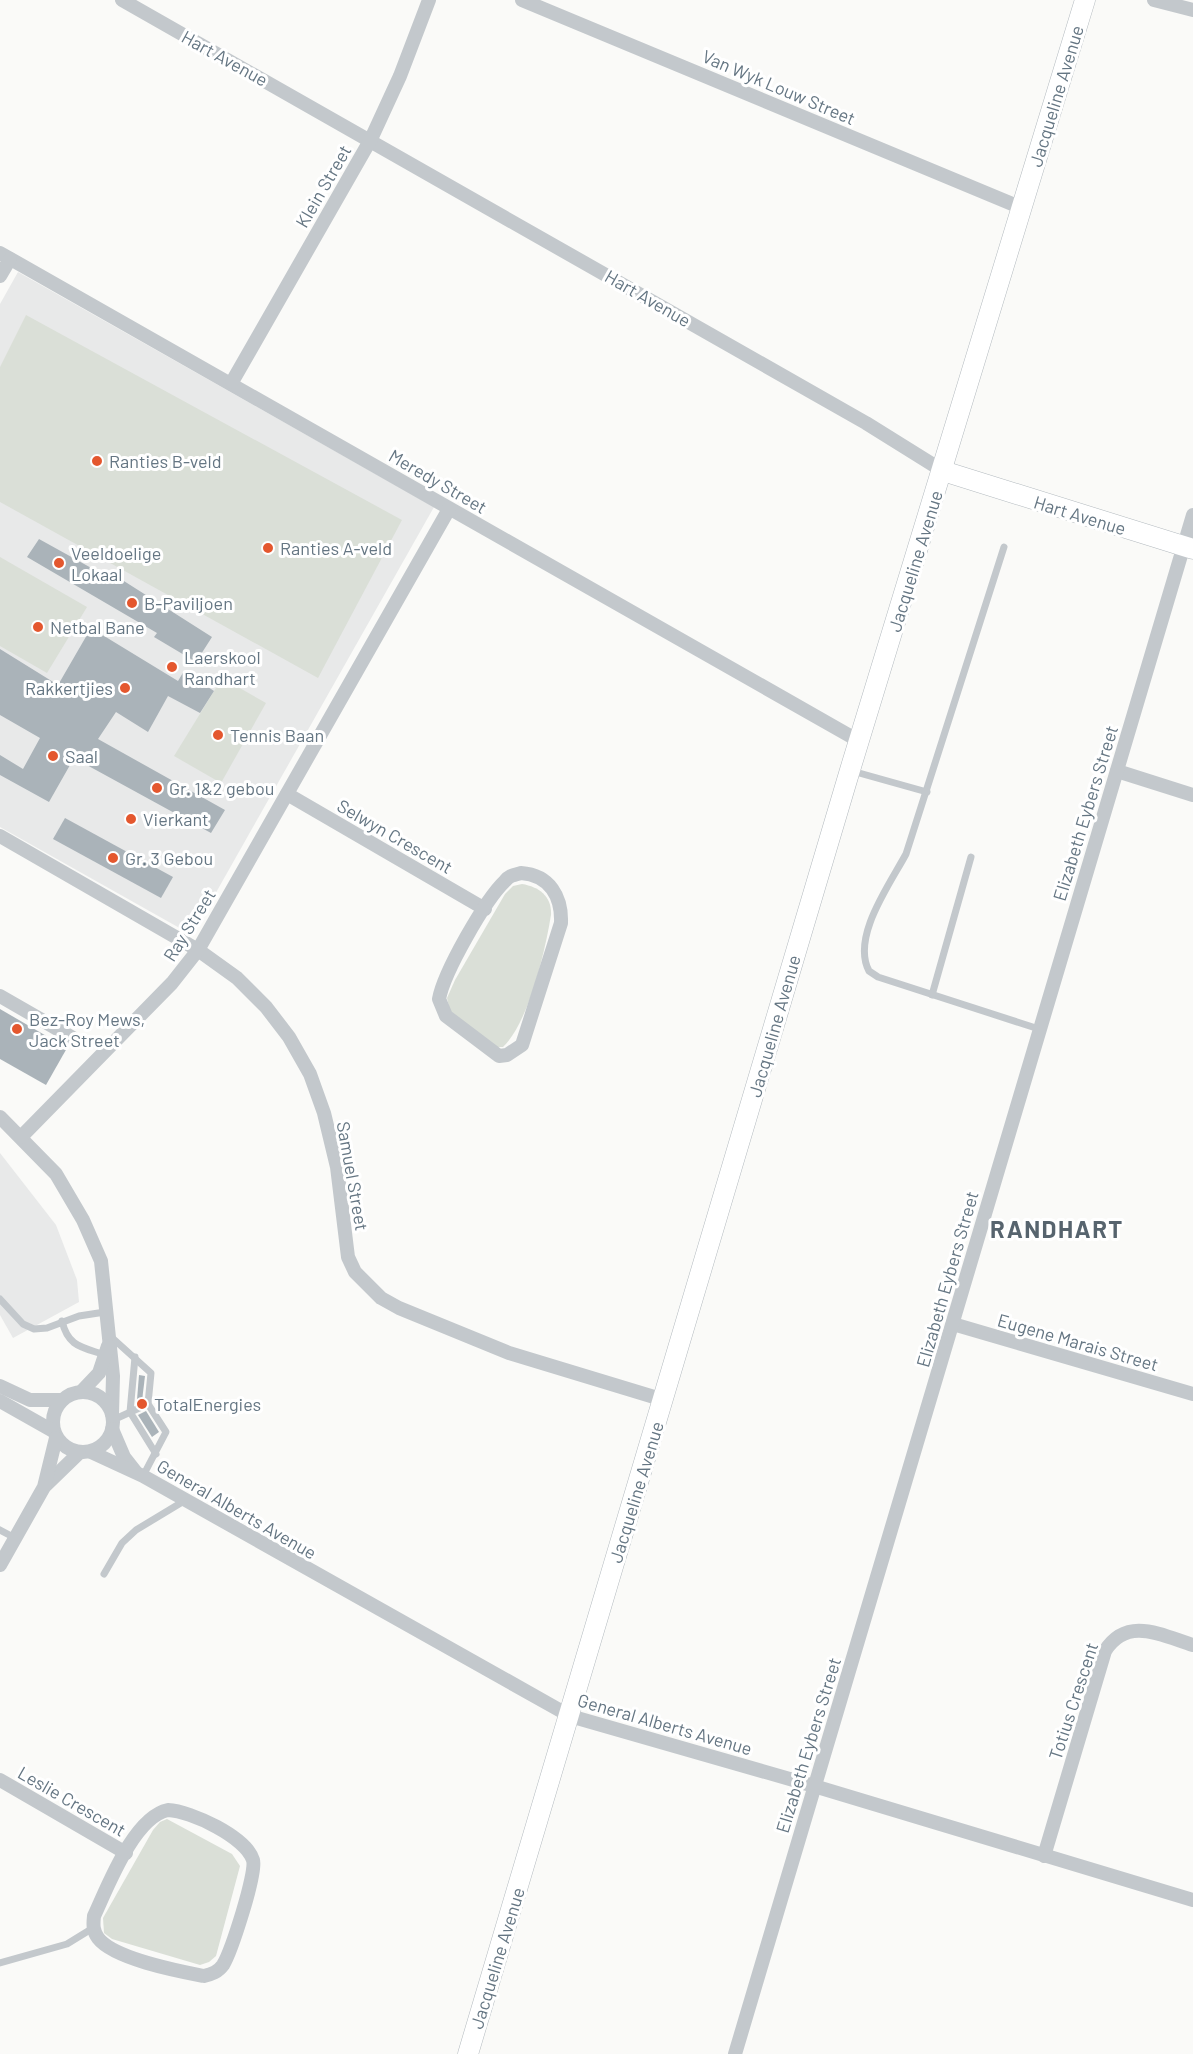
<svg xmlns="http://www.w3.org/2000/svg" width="1193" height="2054" viewBox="0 0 1193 2054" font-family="Barlow,sans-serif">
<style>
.built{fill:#e8e9e9}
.green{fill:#dadfd7}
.building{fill:#aab3b9}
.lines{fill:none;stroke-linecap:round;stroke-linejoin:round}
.secondary-casing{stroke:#b3babf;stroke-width:21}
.lane{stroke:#c3c8cc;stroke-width:7}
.street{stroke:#c3c8cc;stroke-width:14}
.secondary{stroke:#fff;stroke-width:20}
.poi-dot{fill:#e4572e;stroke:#fff;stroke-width:2}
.labels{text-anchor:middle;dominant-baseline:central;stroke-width:6;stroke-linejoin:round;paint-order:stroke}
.street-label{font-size:18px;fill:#657683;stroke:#fff}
.poi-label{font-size:18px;fill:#657683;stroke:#fff;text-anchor:start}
.district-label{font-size:24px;font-weight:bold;letter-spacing:1.5px;fill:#57646e;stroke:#fff}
</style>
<rect width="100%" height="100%" fill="#fafaf8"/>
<g class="built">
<path d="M18,272L434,507L192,935L0,827V304Z"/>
<path d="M0,1153L56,1225L77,1280L79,1302L13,1338L0,1315Z"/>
</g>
<g class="green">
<path d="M26,315L402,520L318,678L0,502V367Z"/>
<path d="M0,557L87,607L47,673L0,646Z"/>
<path d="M222,678L266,703L221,783L174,756Z"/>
<path d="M522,884C540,887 552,897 551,915C545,951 529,1022 503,1047H493L450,1011L447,998L455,980L505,894L513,886Z"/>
<path d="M167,1819L232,1854L240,1866L216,1956L209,1962L200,1965L112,1939L104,1933L103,1918L153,1830L160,1822Z"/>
</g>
<g class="building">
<path d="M39,539L113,580L116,576L212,637L196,662L154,637L157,633L27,557Z"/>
<path d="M91,628L178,681L184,671L214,691L200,713L168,696L148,732L116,712L98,739L225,810L211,833L74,758L49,802L0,775V755L23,769L40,738L0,715V649L58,685Z"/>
<path d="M65,818L173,877L161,898L53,839Z"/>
<path d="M0,1009L67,1048L46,1085L0,1059Z"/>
<path d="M139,1375L145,1376L142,1401L137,1400Z"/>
<path d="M146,1411L159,1432L152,1437L138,1415Z"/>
</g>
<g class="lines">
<defs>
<g id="secondary">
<path d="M943,471L1193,549"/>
<path d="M468,2054L850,770L1085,0"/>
</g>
</defs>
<use href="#secondary" class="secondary-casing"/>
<g class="lane">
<path d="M1004,547L906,854C890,884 851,937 869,971L878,977L1039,1029"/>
<path d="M852,771L927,792"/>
<path d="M932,995L971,857"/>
<path d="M0,1299L23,1324L34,1329L47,1328L79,1316L105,1312"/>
<path d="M62,1321C68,1347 82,1347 105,1355"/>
<path d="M109,1335L151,1373L148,1404L166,1432L143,1476"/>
<path d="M135,1357L130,1412L156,1454"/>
<path d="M113,1420L148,1404"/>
<path d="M0,1530L15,1538"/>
<path d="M104,1574L122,1543L136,1530L184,1501"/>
<path d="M0,1963L67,1944L93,1928"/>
</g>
<g class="street">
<path d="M122,0L866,423L943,471"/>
<path d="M522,0L1022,208"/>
<path d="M1154,0L1193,10"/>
<path d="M0,253L859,741"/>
<path d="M0,276L10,259"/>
<path d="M232,382L371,139L400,76L429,0"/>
<path d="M1117,771L1193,795"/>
<path d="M287,794L485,909"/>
<path d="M0,836L198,950L237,978L266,1007L289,1037L310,1074L324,1113L337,1167L348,1257L355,1272L381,1298L399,1308L509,1353L664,1400"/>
<path d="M521,873C550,875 562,897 561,923L522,1045L507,1055L499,1056L446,1016L439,999C444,972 485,900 505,881C510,875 514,875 521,873Z"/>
<path d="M0,996L73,1038"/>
<path d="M0,1117L56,1174L83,1220L101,1261L113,1376L112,1414"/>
<path d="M21,1137L172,983L198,950L449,509"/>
<path d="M953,1324L1193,1394"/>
<path d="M0,1386L30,1400H62"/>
<circle cx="83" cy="1422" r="30"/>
<path d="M81,1392L99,1373L108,1346"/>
<path d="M0,1401L53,1431"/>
<path d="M112,1429L124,1457L135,1471"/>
<path d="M91,1452L143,1476L570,1716L814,1786L1193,1900"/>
<path d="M46,1485L79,1453"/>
<path d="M0,1565L44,1487L56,1438"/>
<path d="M0,1780L126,1853"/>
<path d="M168,1810C191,1811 246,1837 253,1860C257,1873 231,1952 223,1965C218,1972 212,1974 204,1976C178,1971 114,1959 98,1938C93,1931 93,1925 94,1916C108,1886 134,1817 168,1810Z"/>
<path d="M1044,1856L1105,1651C1127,1616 1161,1635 1193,1645"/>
<path d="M735,2054L1193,515"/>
</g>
<use href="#secondary" class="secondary"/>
</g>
<g class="poi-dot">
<circle cx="97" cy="461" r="6"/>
<circle cx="268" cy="548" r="6"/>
<circle cx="59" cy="563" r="6"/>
<circle cx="132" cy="603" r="6"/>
<circle cx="38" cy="627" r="6"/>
<circle cx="172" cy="667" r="6"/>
<circle cx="125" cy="688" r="6"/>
<circle cx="218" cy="735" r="6"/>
<circle cx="53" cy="756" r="6"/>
<circle cx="157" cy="788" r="6"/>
<circle cx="131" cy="819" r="6"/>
<circle cx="113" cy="858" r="6"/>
<circle cx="17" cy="1029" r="6"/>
<circle cx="142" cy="1404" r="6"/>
</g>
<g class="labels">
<g class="street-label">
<text transform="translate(225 58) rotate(29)">Hart Avenue</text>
<text transform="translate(779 87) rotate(23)">Van Wyk Louw Street</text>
<text transform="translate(1056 96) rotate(-73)">Jacqueline Avenue</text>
<text transform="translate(323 186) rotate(-60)">Klein Street</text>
<text transform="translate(648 298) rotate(30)">Hart Avenue</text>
<text transform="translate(438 481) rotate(30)">Meredy Street</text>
<text transform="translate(1080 515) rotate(17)">Hart Avenue</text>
<text transform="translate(915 561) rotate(-73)">Jacqueline Avenue</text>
<text transform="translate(1085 813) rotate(-73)">Elizabeth Eybers Street</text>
<text transform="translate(395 836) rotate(30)">Selwyn Crescent</text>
<text transform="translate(189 925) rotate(-58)">Ray Street</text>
<text transform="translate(774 1026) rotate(-74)">Jacqueline Avenue</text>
<text transform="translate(353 1176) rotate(80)">Samuel Street</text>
<text transform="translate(947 1279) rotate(-74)">Elizabeth Eybers Street</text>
<text transform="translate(1078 1342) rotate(16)">Eugene Marais Street</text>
<text transform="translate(636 1492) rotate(-73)">Jacqueline Avenue</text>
<text transform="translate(237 1509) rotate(30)">General Alberts Avenue</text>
<text transform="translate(1073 1701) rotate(-72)">Totius Crescent</text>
<text transform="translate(665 1724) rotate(16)">General Alberts Avenue</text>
<text transform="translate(808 1745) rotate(-73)">Elizabeth Eybers Street</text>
<text transform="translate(72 1801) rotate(30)">Leslie Crescent</text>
<text transform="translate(497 1958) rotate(-73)">Jacqueline Avenue</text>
</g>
<g class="poi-label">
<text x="109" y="461">Ranties B-veld</text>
<text x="280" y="548">Ranties A-veld</text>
<text x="71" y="553">Veeldoelige<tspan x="71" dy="21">Lokaal</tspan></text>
<text x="144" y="603">B-Paviljoen</text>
<text x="50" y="627">Netbal Bane</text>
<text x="184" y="657">Laerskool<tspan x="184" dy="21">Randhart</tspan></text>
<text x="113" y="688" text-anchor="end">Rakkertjies</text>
<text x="230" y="735">Tennis Baan</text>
<text x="65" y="756">Saal</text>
<text x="169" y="788">Gr. 1&amp;2 gebou</text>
<text x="143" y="819">Vierkant</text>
<text x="125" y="858">Gr. 3 Gebou</text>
<text x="29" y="1019">Bez-Roy Mews,<tspan x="29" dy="21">Jack Street</tspan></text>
<text x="154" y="1404">TotalEnergies</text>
</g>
<g class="district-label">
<text x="1057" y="1228">RANDHART</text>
</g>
</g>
</svg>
